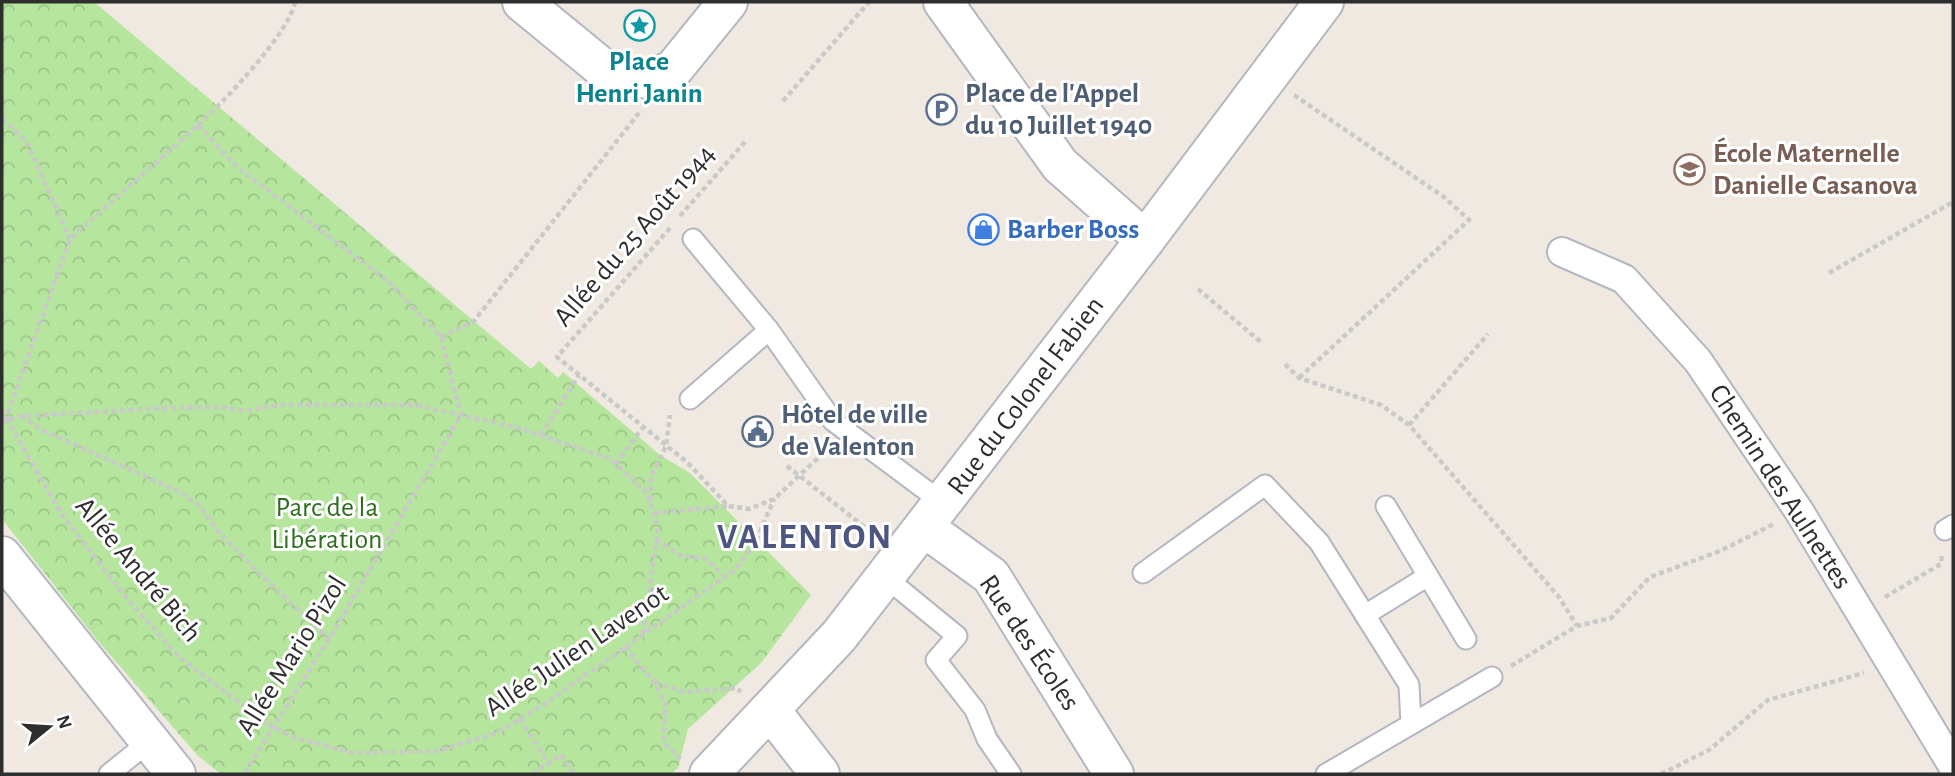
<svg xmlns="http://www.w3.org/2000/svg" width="1955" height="776" viewBox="0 0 1955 776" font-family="'Alegreya Sans',sans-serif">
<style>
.park{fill:url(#park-crowns)}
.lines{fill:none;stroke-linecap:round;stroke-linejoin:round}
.service-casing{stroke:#b4b7c1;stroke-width:23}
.pedestrian-casing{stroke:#b4b7c1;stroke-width:32}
.minor-casing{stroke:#b4b7c1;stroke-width:42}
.tertiary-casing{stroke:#b4b7c1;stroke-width:42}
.path{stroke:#c9c9c9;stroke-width:4.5;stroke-dasharray:5 3.5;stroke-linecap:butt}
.service{stroke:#fff;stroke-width:19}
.pedestrian{stroke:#fff;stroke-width:28}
.minor{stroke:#fff;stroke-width:38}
.tertiary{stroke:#fff;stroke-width:38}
.labels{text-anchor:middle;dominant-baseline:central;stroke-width:6;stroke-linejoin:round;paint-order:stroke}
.culture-label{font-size:28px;font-weight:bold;fill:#0d838f;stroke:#fff}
.service-label{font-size:28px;font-weight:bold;fill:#4e5e75;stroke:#fff;text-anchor:start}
.education-label{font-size:28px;font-weight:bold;fill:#785e54;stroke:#fff;text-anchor:start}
.shop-label{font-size:28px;font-weight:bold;fill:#366cbe;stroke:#fff;text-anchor:start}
.street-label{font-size:28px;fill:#2e2e2e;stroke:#fff}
.park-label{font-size:28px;fill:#2c6e1b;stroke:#fff}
.district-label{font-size:35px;font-weight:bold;letter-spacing:2px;fill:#4d5680;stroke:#fff}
</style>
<defs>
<pattern id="park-crowns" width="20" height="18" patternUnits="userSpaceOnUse" patternTransform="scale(1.75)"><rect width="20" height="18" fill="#b6e59e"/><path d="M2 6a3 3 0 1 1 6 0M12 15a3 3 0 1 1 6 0" fill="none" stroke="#9dc588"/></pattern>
</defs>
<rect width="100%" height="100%" fill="#efe9e1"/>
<path class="park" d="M2,2H94L531,369L539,361L558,378L563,372L660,455L690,473L811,595L761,663L688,729L678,768L671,774H221L198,756L98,641L2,519Z"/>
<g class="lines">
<defs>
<g id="service">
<path d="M693,239L769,330L833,421L943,503"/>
<path d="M690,399L769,330"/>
<path d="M1386,506L1466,639"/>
<path d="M1945,530L1953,525"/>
<path d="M1143,573L1265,485L1319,542L1409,685L1411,724"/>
<path d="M885,577L957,636L936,660L975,710L987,739L1011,774"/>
<path d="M1365,615L1428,576"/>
<path d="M109,774L150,741"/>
<path d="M1326,774L1492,677"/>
</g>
<path id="pedestrian" d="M1562,252L1624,279L1698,361L1799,511L1953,766"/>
<g id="minor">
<path d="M522,2L606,71L647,79L672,71L728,2"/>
<path d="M943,2L1060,165L1145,240"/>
<path d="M925,528L991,576L1114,774"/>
<path d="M2,556L176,774"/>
<path d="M771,711L820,774"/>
</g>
<path id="tertiary" d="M709,774L839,636L1145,240L1324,2"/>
</defs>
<use href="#service" class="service-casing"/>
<use href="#pedestrian" class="pedestrian-casing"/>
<use href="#minor" class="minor-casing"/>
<use href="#tertiary" class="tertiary-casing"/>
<g class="path">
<path d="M1294,95L1444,197L1469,220L1299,378"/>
<path d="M783,101L869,2"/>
<path d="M2,119L27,142L70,239"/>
<path d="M198,125C223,103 290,32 295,2"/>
<path d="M680,216L745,142"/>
<path d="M670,228L557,357L688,463L728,506L749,509L774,499L828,449"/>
<path d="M1829,273L1953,202"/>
<path d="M1198,289L1262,343"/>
<path d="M441,337L474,321L639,113"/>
<path d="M1285,364L1299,378L1381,405L1409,425L1559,597L1577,626"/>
<path d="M2,411L61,513L124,595L178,656L265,722L292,737L354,753L437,751L497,733L546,703L736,569L756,541L774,499"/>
<path d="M21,416L42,430L178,491L200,506L216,529L252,566L329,639"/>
<path d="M5,421L70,239L198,125L237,167L388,281L441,337L461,415L329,639L244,774"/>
<path d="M2,422L20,416L170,408L222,407L244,411L279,405H416L518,428L609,458L645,491L651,504"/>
<path d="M1409,425L1488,334"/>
<path d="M541,435L579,375"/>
<path d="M616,464L643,427"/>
<path d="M787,466L876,536"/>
<path d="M654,513L728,506"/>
<path d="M656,540L682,556L706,559L723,575"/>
<path d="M1885,597L1941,564L1942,554"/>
<path d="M643,634L658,529L651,504V477L666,446L670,415"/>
<path d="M625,647L654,682L665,703L664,743L680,759"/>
<path d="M1511,666L1577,626L1611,618L1650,577L1720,551L1774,524"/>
<path d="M655,682L684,692L736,688L741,692"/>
<path d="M520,719L548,763"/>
<path d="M537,774L535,772L561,755L573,774"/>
<path d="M1661,774L1709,750L1768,700L1864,673"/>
</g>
<use href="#service" class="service"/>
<use href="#pedestrian" class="pedestrian"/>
<use href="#minor" class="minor"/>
<use href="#tertiary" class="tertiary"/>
</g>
<defs>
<symbol id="sight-ring" viewBox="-11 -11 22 22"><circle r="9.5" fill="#fff" stroke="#0f9aa8" stroke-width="1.5"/><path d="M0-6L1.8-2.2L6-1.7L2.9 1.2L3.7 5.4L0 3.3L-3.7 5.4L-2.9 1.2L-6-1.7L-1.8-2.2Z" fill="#0f9aa8"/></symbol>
<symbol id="parking-ring" viewBox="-11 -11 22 22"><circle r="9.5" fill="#fff" stroke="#5c6f8a" stroke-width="1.5"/><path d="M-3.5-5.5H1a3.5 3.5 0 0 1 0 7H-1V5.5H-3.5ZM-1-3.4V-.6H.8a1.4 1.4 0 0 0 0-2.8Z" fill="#5c6f8a"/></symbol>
<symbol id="school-ring" viewBox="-11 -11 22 22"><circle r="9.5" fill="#fff" stroke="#8d6e63" stroke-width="1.5"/><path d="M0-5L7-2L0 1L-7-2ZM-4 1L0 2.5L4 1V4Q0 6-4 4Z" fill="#8d6e63"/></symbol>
<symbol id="shop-ring" viewBox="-11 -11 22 22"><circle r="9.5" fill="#fff" stroke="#3f7fe0" stroke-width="1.5"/><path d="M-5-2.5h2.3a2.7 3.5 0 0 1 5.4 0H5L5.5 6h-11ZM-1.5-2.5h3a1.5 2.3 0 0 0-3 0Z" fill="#3f7fe0"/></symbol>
<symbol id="civic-ring" viewBox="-11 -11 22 22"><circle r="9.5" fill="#fff" stroke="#5c6f8a" stroke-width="1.5"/><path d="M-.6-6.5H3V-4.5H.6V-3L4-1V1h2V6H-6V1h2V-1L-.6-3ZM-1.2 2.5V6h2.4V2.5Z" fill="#5c6f8a"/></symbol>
</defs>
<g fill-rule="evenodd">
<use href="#sight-ring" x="622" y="8" width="35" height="35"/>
<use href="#parking-ring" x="924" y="92" width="35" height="35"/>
<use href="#school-ring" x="1672" y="152" width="35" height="35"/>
<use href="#shop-ring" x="966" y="212" width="35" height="35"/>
<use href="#civic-ring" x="740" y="414" width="35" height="35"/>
</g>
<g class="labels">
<g class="culture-label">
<text x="639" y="62">Place<tspan x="639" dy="32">Henri Janin</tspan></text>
</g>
<g class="service-label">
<text x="965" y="94">Place de l'Appel<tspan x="965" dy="32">du 10 Juillet 1940</tspan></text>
<text x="781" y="415">Hôtel de ville<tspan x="781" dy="32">de Valenton</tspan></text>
</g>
<g class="education-label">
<text x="1713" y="154">École Maternelle<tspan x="1713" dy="32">Danielle Casanova</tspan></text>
</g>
<g class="shop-label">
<text x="1007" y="230">Barber Boss</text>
</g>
<g class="street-label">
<text transform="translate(635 236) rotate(-49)">Allée du 25 Août 1944</text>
<text transform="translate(1026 396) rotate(-53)">Rue du Colonel Fabien</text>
<text transform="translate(1780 487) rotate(57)">Chemin des Aulnettes</text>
<text transform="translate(138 570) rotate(50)">Allée André Bich</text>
<text transform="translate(1029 643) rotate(56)">Rue des Écoles</text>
<text transform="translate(577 651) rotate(-34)">Allée Julien Lavenot</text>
<text transform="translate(292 656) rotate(-58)">Allée Mario Pizol</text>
</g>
<g class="park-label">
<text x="327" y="508">Parc de la<tspan x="327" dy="32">Libération</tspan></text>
</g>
<g class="district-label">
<text x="805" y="537">VALENTON</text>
</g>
</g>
<rect width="1955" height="776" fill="none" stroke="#2e2e2e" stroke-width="7"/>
<g transform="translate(49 727) rotate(72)" stroke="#ffffff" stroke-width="5" paint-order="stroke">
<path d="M0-5L12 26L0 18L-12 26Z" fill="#2e2e2e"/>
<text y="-10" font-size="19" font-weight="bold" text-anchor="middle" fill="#2e2e2e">N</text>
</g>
</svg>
